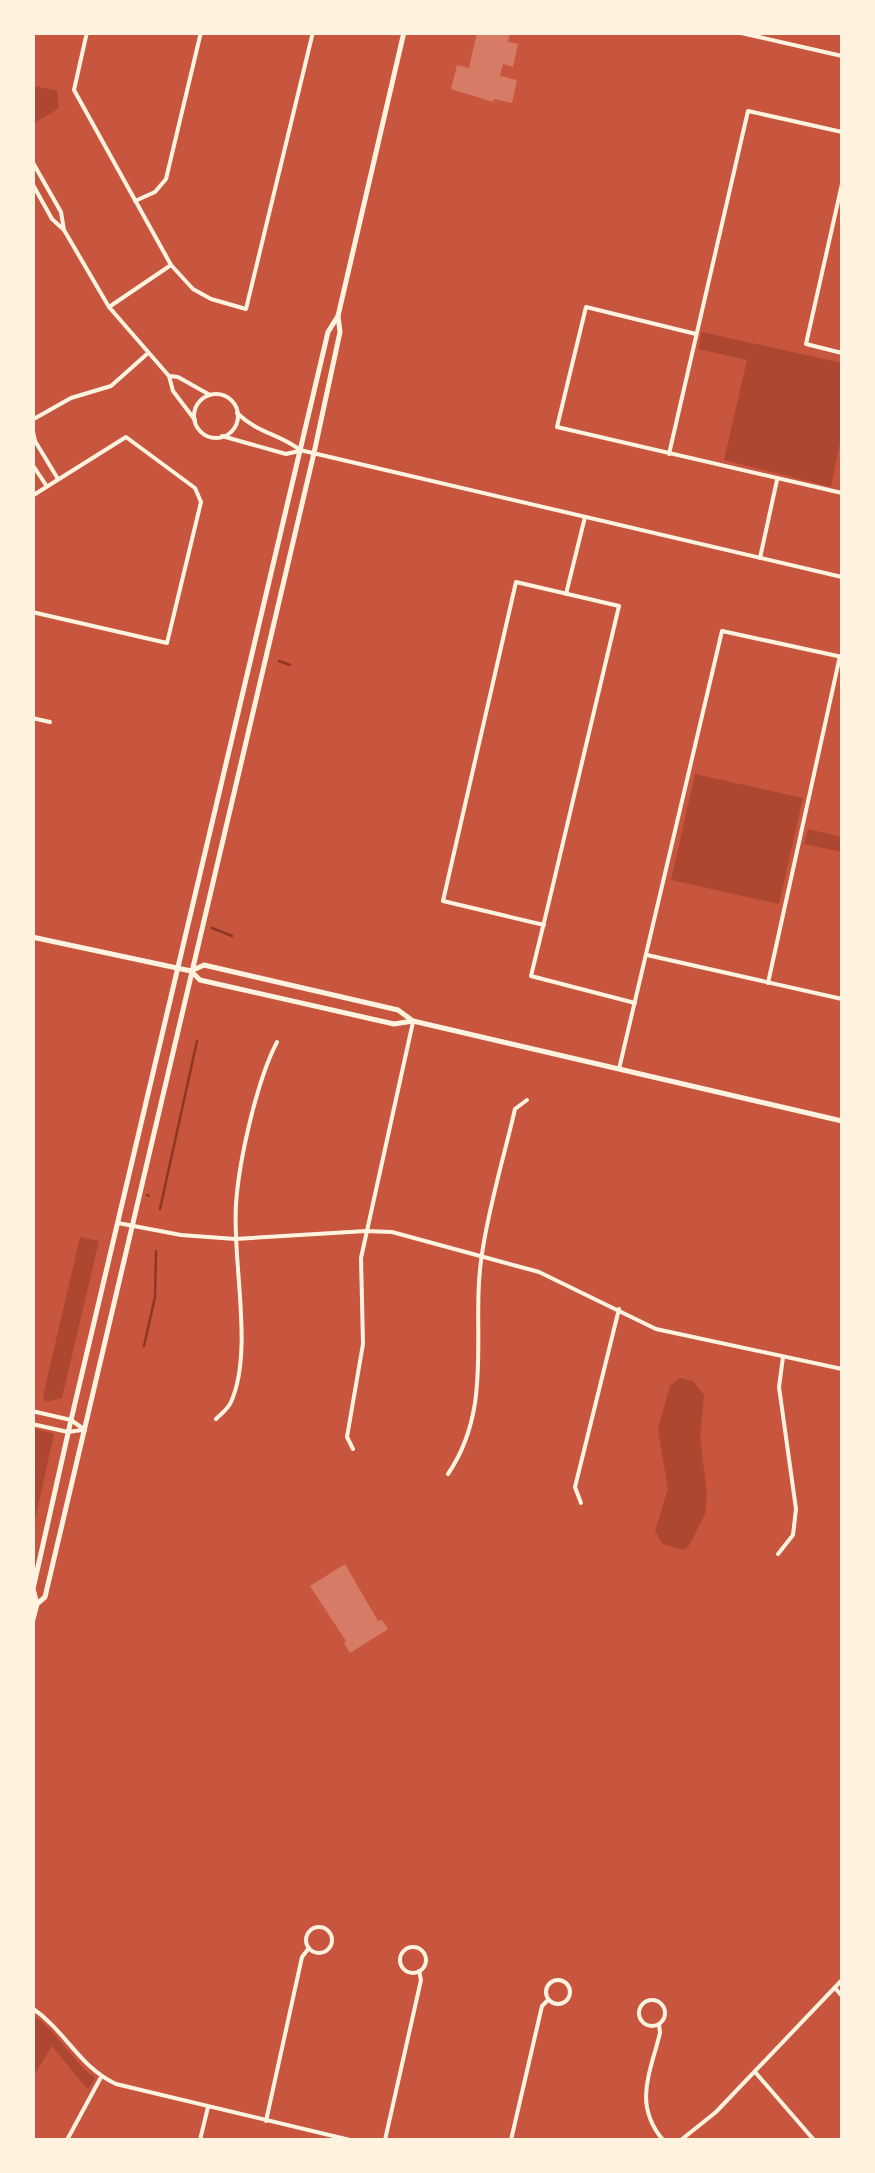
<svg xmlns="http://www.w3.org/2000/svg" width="875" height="2173" viewBox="0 0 875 2173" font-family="'IBM Plex Serif',serif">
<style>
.green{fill:#ae4732}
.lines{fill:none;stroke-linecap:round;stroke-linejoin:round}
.stream{stroke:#8f3625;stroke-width:2.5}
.building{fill:#d67c66}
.minor{stroke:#fff3e0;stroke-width:4}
.tertiary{stroke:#fff3e0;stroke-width:5}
.secondary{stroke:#fff3e0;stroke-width:5}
</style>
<rect width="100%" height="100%" fill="#c8553d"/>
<g class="green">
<path d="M32,86L57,90L59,108L33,124Z"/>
<path d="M702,332L842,363V432L831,487L724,460L747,360L698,349Z"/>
<path d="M695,774L803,798L779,904L671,880Z"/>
<path d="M808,829L842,837V852L804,844Z"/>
<path d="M80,1237L99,1241L62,1398L45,1402L43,1396Z"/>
<path d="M680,1378L693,1381L704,1395L700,1437L707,1494L705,1514L688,1547L683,1550L663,1544L655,1531L668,1489L658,1429L670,1386Z"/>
<path d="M33,1428L54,1434L33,1529L32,1428Z"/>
<path d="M33,2015C58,2032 71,2060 95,2078L88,2090L52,2046L33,2077Z"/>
</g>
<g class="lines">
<g class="stream">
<path d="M279,661L290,665"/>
<path d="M212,928L232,936"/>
<path d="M147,1195L149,1196"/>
<path d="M160,1209L197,1041"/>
<path d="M144,1346L155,1297L156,1251"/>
</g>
</g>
<g class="building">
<path d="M477,32H510L508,42L518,44L513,67L503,64L500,76L517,80L512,103L494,99L493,102L451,89L457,65L469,68Z"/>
<path d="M345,1564L378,1621L382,1620L388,1629L350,1653L344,1643L346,1641L310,1586Z"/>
</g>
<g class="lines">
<g class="minor">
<path d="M87,32L74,90L171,265L193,289L211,299L246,309L313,32"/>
<path d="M737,32L842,56"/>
<path d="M32,161L61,212L64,230"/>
<path d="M32,183L52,219L64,230L109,307L169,376L173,391L195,420"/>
<path d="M842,184L806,344L842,353"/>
<path d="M135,201L155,192L166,179L201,32"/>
<path d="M109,307L171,265"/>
<path d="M696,334L586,307L557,427L842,493"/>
<path d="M170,376L178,377L210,395"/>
<circle cx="216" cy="416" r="22"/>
<path d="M237,413C259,434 280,434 300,450L842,577"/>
<path d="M32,420L71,398L111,386L147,354"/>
<path d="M32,427L35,441L58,479"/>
<path d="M222,436L286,454L299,451"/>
<path d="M669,454L748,111L842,132"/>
<path d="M32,464L46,485"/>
<path d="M32,496L126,437L195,488L201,502L167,643L32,612"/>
<path d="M760,558L777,480"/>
<path d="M566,594L585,517"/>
<path d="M32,718L50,722"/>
<path d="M544,925L443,901L516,582L619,606C590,730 561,853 531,976L635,1003"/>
<path d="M647,955L842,999"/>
<path d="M768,983L840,656"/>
<path d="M619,1069L722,631L842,657"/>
<path d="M118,1223L181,1235L235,1239L366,1231L392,1232L539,1272L656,1329L842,1369"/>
<path d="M32,1411L71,1420L85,1430"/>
<path d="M216,1419C221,1414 228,1409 231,1402C254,1351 232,1262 236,1204C239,1160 257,1080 277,1042"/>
<path d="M32,1424L68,1432L82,1430"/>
<path d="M353,1449L347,1437L363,1344L361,1258L413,1022"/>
<path d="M448,1474C495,1405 470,1328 482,1254C489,1205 504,1157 515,1109L527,1100"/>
<path d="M581,1503L575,1487L619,1309"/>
<path d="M778,1554L793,1535L796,1509L779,1387L783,1357"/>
<circle cx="319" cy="1940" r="13"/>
<circle cx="413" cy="1960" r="13"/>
<circle cx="558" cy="1992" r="12"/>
<path d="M835,1988L842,1996"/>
<circle cx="652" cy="2013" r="13"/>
<path d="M32,2008C65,2030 80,2068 116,2084L350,2140"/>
<path d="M659,2024L660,2033C650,2074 633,2104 663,2140"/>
<path d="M755,2072L814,2140"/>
<path d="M266,2121L302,1957L309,1948"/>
<path d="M67,2140L100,2079"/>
<path d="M200,2140L208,2107"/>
<path d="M385,2140L421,1980L419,1971"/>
<path d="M511,2140L542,2006L548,2000"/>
<path d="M681,2140L716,2112L842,1980"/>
</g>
<g class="tertiary">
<path d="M32,937L191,971L200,980L394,1024L413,1021"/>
<path d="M191,971L204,965L398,1010L413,1021L842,1121"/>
</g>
<g class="secondary">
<path d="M37,1604L33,1589L71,1420L328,332L338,316"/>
<path d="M32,1623L37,1604L45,1597L314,453L340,332L338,316L404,32"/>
</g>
</g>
<rect width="875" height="2173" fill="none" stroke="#fff3e0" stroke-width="70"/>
</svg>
